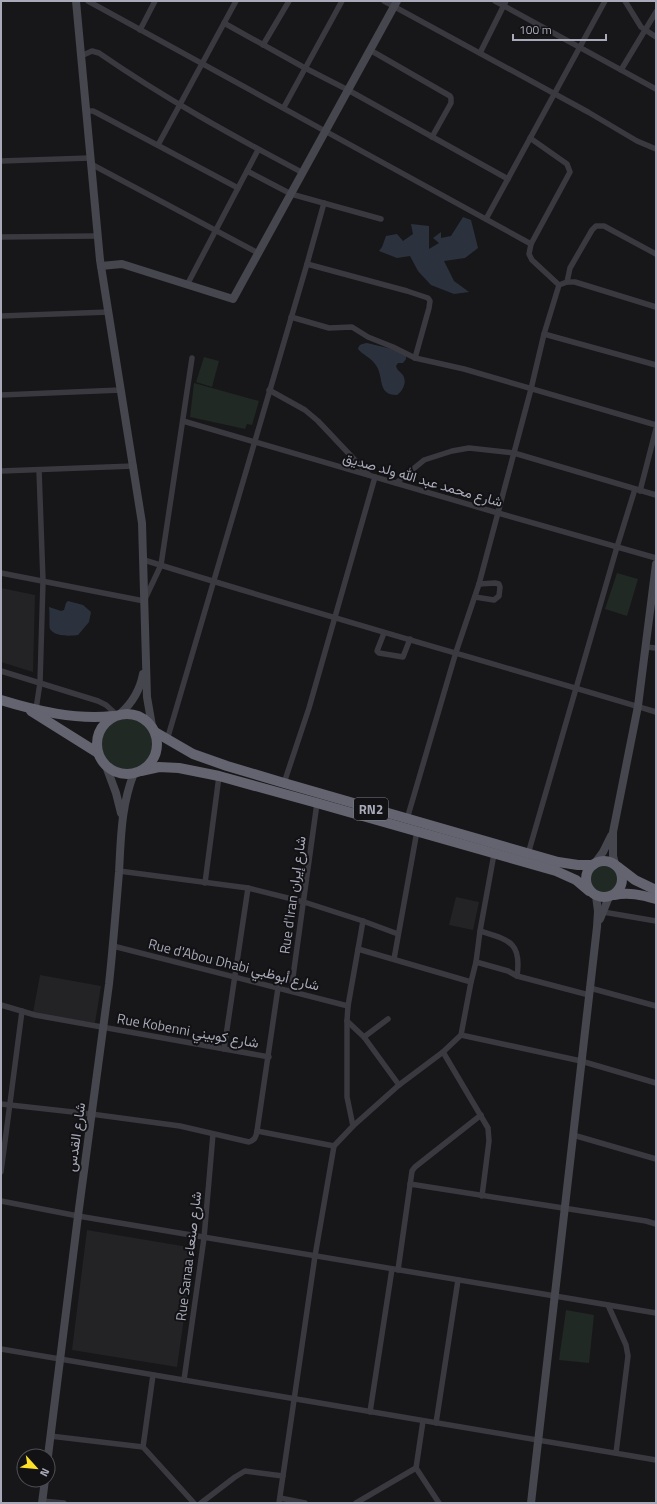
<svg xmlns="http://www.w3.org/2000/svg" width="657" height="1504" viewBox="0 0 657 1504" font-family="'Titillium Web',Vazirmatn,sans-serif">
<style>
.built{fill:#232326}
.green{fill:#202923}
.water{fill:#2b323e}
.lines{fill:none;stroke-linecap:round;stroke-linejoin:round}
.street{stroke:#3a3940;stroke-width:5.5}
.secondary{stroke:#45464e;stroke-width:8}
.highway{stroke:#636470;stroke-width:10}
.labels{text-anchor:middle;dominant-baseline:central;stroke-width:4;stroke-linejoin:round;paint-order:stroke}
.shield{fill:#121214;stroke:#7b7c88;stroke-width:1}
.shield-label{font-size:13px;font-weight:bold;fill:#a8aaba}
.street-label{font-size:14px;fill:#a8aaba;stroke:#121214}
</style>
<rect width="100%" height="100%" fill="#171719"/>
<g class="built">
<path d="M1,588L35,595L33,672L1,662Z"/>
<path d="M456,897L479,902L473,930L449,925Z"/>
<path d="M40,975L101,986L95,1023L33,1013Z"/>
<path d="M87,1230L194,1248L177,1367L72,1350Z"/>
</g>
<g class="green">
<path d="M204,357L219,361L212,387L196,382Z"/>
<path d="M194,383L259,401L252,425L247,424L245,429L190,417Z"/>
<path d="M617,573L638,579L627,616L605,609Z"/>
<circle cx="126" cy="745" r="28"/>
<circle cx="604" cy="879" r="15"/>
<path d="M566,1310L594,1315L589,1363L559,1360Z"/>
</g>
<g class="water">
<path d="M463,217L471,220L478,248L465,258L444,261L454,281L469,292L454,294L431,285L418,271L410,256L397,258L379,251L382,247L386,236L397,234L403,241L413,234L411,224L429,226V249L439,243L433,238L441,232V238L451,236Z"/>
<path d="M367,343L400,351L406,355V359L403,363H398L396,366C397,370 399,371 402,374C408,381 403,391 397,395C376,395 385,376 375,364C370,357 363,355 358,349C359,344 362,344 367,343Z"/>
<path d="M68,601L83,605L91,612L89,622L78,635C71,636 55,637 50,629C49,627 50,612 49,607L61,611L64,610L66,603Z"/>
</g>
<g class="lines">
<g class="street">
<path d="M88,1L531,244"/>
<path d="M384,1L588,112L637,141L656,149"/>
<path d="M495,1L656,89"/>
<path d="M625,1L641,27L656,37"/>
<path d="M224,23L305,68L348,90L508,179"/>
<path d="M140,30L155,1"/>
<path d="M263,45L289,1"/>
<path d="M370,50L450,96L451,98V103L432,137"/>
<path d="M480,53L506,1"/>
<path d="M81,56L92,51L99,53C164,98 233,136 303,173"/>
<path d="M621,70L656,12"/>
<path d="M284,107L342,1"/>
<path d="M86,111H93L97,113L238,188"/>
<path d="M530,138L567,164L570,172L531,244L529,254L532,260L559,285"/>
<path d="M158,145L236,1"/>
<path d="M1,161L90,158"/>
<path d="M91,164L258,253"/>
<path d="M247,171L291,194L381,219"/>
<path d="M486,219L605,1"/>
<path d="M1,237L97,236"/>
<path d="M307,264L407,291L428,298L430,301L429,308L415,358"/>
<path d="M567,282L570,268L592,230L596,226H604L656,254"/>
<path d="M187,285L258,150"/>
<path d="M1,316L109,312"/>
<path d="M291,317L329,328L352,327L368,337L393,347L415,358L464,369L656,425"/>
<path d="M544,334L656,365"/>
<path d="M269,390L305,410L318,421L369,475"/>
<path d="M1,395L121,390"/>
<path d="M183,421L498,513L656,558"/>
<path d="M1,471L134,466"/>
<path d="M396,483L424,460L452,451L469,448L514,453L656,495"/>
<path d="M640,491L656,429"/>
<path d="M144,560C314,613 485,661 656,712"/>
<path d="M1,573L144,601L161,565L192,358"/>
<path d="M475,597L494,600L499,596L500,587L499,584L495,583L479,584"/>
<path d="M384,633L377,651L379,653L403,657L410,639"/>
<path d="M646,647L656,648"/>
<path d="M1,671L98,701L106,705L117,715"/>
<path d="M36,709L40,683L43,581L39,470"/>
<path d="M167,740L307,264L324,203"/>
<path d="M284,783L309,708L375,477"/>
<path d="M407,819L456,652L479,584L531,389L544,334L559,285L567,282H575L656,307"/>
<path d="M528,854L617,547L635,489"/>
<path d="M119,871L248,888L304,902L363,921L398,934"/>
<path d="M205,883L219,776"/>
<path d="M603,912L656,921"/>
<path d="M480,931C509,940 522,942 517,976"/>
<path d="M113,946L348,1006"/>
<path d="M358,949L471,982"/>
<path d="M394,959L417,831"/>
<path d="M476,962L508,971L517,976L589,995"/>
<path d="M590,988L656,1006"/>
<path d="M291,991L317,803"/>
<path d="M1,1005L35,1015L269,1057"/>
<path d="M347,1021L364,1037L399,1085"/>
<path d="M461,1035L581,1061L656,1083"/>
<path d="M364,1037L388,1019"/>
<path d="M224,1049L248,888"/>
<path d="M443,1052L488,1128L489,1141L482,1196"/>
<path d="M1,1104L91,1114L180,1126L249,1142C255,1140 256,1137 257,1131L278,988"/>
<path d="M353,1126L347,1097V1021L348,1006L363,921"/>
<path d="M257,1131L334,1146"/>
<path d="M573,1135L656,1159"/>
<path d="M1,1172L22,1011"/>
<path d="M410,1184L646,1221L656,1224"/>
<path d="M1,1201L78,1216L656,1313"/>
<path d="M398,1270L412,1171L415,1167L481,1115"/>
<path d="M608,1305L626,1345L628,1356L616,1453"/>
<path d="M1,1349L656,1460"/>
<path d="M184,1380L204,1238L213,1134"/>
<path d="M370,1412L392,1269"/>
<path d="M423,1421L416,1468L439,1503"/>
<path d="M436,1423L458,1280"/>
<path d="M50,1436L143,1447L194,1503"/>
<path d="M143,1447L153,1375"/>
<path d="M280,1498L305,1503"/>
<path d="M42,1501L64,1503"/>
<path d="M201,1503L235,1477L245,1471L283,1476"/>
<path d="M279,1503L315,1256L334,1146L353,1126L399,1085L443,1052L461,1035L471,982L476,962L480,931L494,854"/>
<path d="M356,1503L416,1468"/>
</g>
<g class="secondary">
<path d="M76,1L100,260L142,523L147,697L152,726"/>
<path d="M101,266L122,264L233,299L397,1"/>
<path d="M121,713C133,702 140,690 143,674"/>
<path d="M106,766L116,793L121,813"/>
<path d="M595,863L603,852L611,836"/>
<path d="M615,864L613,856V832L638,706L656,564"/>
<path d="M600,919L609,897"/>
<path d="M48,1456L78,1216L109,984C113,947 116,909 119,872C121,837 121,806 134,773"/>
<path d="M42,1503L45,1480"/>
<path d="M531,1503L597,927L598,911L596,896"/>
</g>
<g class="highway">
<path d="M1,700C37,711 75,720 113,716"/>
<path d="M31,711L98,753"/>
<circle cx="127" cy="744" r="30"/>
<path d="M155,732L193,754L227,766L284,783L558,862L578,865H593"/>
<path d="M141,771L159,767L179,768L219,776L317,803L556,871L576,880L589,891"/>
<circle cx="604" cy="879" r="18"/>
<path d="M618,867L635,880L656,890"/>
<path d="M614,895C629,892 642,895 656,899"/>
</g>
</g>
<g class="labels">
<rect class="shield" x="354" y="798" width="34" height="22" rx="3"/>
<g class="shield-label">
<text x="371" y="809">RN2</text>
</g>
<g class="street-label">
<text transform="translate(423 479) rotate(16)">شارع محمد عبد الله ولد صديق</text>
<text transform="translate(292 895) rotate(-82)">Rue d'Iran شارع إيران</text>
<text transform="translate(234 964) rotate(14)">Rue d'Abou Dhabi شارع أبوظبي</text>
<text transform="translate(188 1030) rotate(10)">Rue Kobenni شارع كوبيني</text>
<text transform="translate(75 1137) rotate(-82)">شارع القدس</text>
<text transform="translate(188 1256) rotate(-83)">Rue Sanaa شارع صنعاء</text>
</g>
</g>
<rect width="657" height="1504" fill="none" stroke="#a8aaba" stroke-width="4"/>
<g transform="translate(36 1468) rotate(117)"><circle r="19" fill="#121214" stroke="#4e4f56"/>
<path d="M0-3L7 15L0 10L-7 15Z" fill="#ffe029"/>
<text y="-6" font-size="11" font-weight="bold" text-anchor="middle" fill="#a8aaba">N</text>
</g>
<path d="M513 34v6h93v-6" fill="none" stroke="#a8aaba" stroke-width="2"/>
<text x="519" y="34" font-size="12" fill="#a8aaba" stroke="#121214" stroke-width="3" paint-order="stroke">100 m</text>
</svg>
